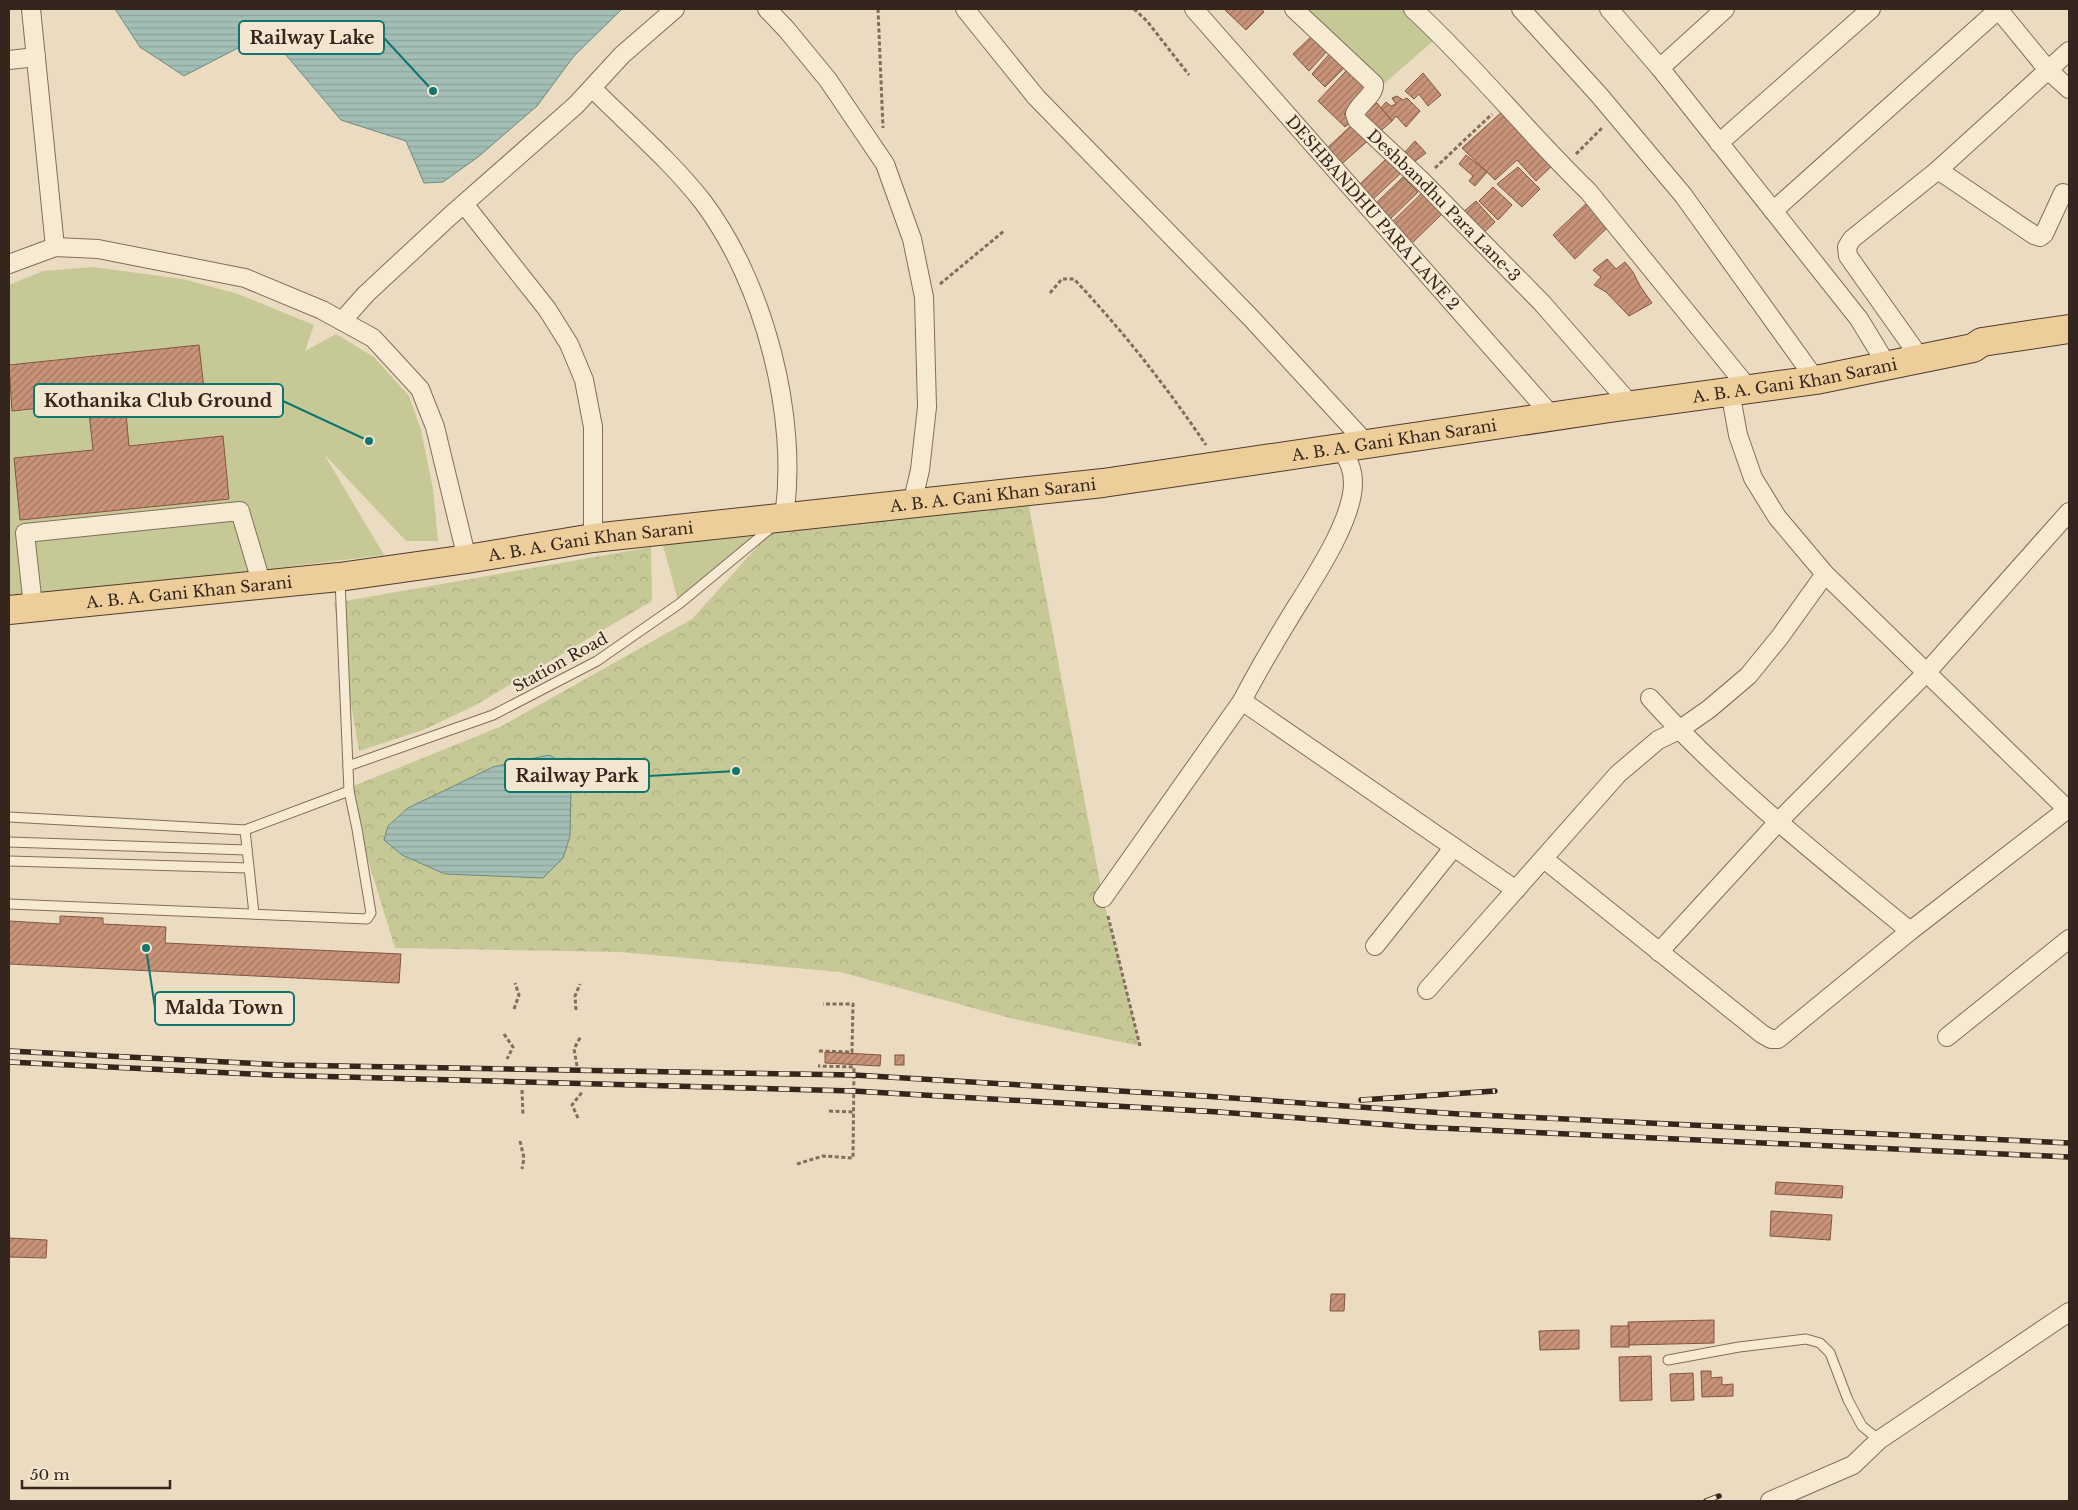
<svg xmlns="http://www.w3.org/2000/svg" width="2078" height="1510" viewBox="0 0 2078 1510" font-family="'Libre Baskerville',serif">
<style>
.green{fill:#c6c996}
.park{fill:url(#park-crowns)}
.water{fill:url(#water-rules);stroke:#6b8b81}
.building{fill:url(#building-hatch);stroke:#825541}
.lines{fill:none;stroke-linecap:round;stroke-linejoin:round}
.lane-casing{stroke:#846d5a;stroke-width:11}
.street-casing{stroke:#846d5a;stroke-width:20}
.primary-casing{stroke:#513c2e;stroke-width:30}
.path{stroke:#846d5a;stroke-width:3;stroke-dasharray:4 2.5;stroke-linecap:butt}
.lane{stroke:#f7ead3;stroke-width:9}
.street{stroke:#f7ead3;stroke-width:18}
.primary{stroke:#edcd9a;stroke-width:28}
.rail-casing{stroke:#34261d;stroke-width:5.5}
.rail{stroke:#f3e6d0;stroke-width:4;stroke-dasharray:11;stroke-linecap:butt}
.labels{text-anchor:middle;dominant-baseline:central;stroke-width:4;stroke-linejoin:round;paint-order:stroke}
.street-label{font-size:16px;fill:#34261d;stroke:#f3e6d0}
.leader{fill:none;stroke:#0f766e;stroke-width:2}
.callout-dot{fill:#0f766e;stroke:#f3e6d0;stroke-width:2}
.callout{fill:#f3e6d0;stroke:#0f766e;stroke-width:2}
.callout-label{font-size:18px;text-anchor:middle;font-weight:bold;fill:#34261d}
</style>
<defs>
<pattern id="park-crowns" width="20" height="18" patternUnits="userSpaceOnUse" patternTransform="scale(1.25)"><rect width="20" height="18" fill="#c6c996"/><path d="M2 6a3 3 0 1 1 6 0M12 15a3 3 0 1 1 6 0" fill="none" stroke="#abac81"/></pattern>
<pattern id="water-rules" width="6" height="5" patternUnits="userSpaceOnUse" patternTransform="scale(1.25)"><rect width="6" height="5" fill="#a3beb4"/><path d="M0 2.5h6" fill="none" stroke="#8da39a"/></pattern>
<pattern id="building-hatch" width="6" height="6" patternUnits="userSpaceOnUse" patternTransform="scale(1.25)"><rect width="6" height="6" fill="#c89378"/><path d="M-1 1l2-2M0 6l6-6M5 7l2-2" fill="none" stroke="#a37862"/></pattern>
</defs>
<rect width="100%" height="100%" fill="#ebdbc1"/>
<g class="green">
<path d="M1294,9H1413L1441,34L1379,88Z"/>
<path d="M93,267L183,279L238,294L314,325L305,351L336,334L374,357L409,396L421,430L433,489L438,541H406L324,454L384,555L9,601V285L43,271Z"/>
<path d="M784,517L679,604L659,531Z"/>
</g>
<g class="park">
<path d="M1026,491L1103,898L1140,1046L1014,1019L840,972L620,952L395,948L346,789L502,726L692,619L784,517Z"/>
<path d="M651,547L652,601L474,706L423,730L359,751L334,603Z"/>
</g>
<g class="water">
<path d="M115,9H622L574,56L537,106L478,157L443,182L424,183L406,141L341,120L286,55L257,38L184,76L140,47Z"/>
<path d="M549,755L562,762L571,784L570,836L563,858L543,878L445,874L402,855L384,840L388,826L408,808L493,767Z"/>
</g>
<g class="building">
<path d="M1224,9H1261L1264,12L1246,30Z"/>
<path d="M1314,34L1329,49L1309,71L1293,54Z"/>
<path d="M1331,52L1345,67L1325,87L1312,74Z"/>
<path d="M1347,70L1368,91L1344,114L1352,121L1345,127L1318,101Z"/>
<path d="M1423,73L1441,95L1428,106L1419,94L1414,99L1405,91Z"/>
<path d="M1397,96L1403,100L1407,98L1420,111L1406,127L1396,116L1392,121L1381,108L1386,102L1391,106L1396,104L1392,98Z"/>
<path d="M1377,103L1392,121L1377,134L1360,117Z"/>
<path d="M1504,110L1555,163L1536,181L1517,160L1495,180L1462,148Z"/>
<path d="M1355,122L1372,137L1337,168L1323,152Z"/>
<path d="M1415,141L1426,153L1414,162L1405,152Z"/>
<path d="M1466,155L1487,172L1475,186L1469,181L1473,176L1459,164Z"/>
<path d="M1387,158L1401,173L1369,203L1356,188Z"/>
<path d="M1518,167L1540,189L1522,207L1497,184Z"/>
<path d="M1403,177L1418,192L1388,221L1373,206Z"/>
<path d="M1493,187L1512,205L1498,220L1479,201Z"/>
<path d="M1423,192L1443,213L1410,245L1390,224Z"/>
<path d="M1590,200L1611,224L1575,259L1553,235Z"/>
<path d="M1476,201L1495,222L1481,235L1461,214Z"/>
<path d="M1607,259L1616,269L1625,262L1633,272L1640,286L1652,303L1629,316L1606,292L1594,285L1601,277L1593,270Z"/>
<path d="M199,345L206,406L126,414L129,446L223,436L229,499L20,520L14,458L93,450L88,403L12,411L9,365Z"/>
<path d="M60,916L103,918V924L166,927L165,943L401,954L399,983L9,964V921L60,924Z"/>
<path d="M825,1052L881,1055L880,1066L825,1063Z"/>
<rect x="895" y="1055" width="9" height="10"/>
<path d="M1776,1182L1843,1186L1842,1198L1775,1194Z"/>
<path d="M1771,1211L1832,1215L1830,1240L1770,1236Z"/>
<path d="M9,1238L47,1240L46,1258L9,1257Z"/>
<path d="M1331,1294H1345L1344,1311H1330Z"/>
<path d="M1714,1320V1343L1629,1345L1628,1322Z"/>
<rect x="1611" y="1326" width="18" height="21"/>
<path d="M1579,1330V1349L1540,1350L1539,1331Z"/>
<path d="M1651,1356L1652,1400L1620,1401L1619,1357Z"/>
<path d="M1701,1371H1711V1378L1722,1377V1385L1733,1384V1396L1702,1397Z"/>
<path d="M1693,1373L1694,1400L1671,1401L1670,1374Z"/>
</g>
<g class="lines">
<defs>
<g id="lane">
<path d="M348,766L493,715L597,661L679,604L772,527"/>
<path d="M9,817L245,830L349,791"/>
<path d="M245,830L254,914"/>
<path d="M9,842L247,850"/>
<path d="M9,861L249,868"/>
<path d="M9,904L367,919L371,913L357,829L349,791L340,580"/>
<path d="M1668,1360L1739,1347L1806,1339L1820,1343L1830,1353L1848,1400L1862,1426L1879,1440"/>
</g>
<g id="street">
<path d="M31,9L55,247"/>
<path d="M767,9L787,30L828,80L885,164L912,239L924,297L927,407L920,470L912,504"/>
<path d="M965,9L1036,97L1252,319L1367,444"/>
<path id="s1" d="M1194,9L1552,416"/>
<path id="s2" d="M1294,9L1374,84C1375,95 1359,103 1355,114L1357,120L1421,180L1542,303L1631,405"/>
<path d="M1413,9C1475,66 1528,133 1588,191L1749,389"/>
<path d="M1521,9L1599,95L1683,195L1816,380"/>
<path d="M1609,9L1660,68L1859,319L1887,365"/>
<path d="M1998,9L2048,70L2069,89"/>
<path d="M9,60L36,57"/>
<path d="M1660,68L1725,9"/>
<path d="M592,88C629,125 671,161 703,202C764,283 799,417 784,517"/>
<path d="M1719,143L1871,9"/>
<path d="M1938,170L2069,51"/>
<path d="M464,204L547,309L569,344L584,380L593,427V538"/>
<path d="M1773,211L1999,9"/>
<path d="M9,264L55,247L98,249L245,278L322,310L373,338L420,389L435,427L467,559"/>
<path d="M342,321L366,294L450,216L576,105L622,55L675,9"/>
<path d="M1921,359L1848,256L1847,247L1852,239L1938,170L2034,235L2040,237L2044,234L2063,193L2069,195"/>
<path d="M1730,391L1738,435L1753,478L1777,517L1825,574L2069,811"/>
<path d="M33,606L25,533L240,511L262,585"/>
<path d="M1650,698C1728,785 1820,857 1910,931"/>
<path d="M1242,701L1516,890"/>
<path d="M1544,859L1762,1034L1771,1039H1778L1910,931L2069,808"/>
<path d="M1103,898L1242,701C1257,672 1273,645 1290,617C1310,584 1353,522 1353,483C1353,468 1348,460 1340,448"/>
<path d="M1375,946L1454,847"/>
<path d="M1659,952L1778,822L1927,672L2069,512"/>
<path d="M1427,990L1618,774L1658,740L1679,730L1709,709L1748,676L1779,638L1825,574"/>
<path d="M1947,1037L2069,939"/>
<path d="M1770,1501L1853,1465L1879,1440L2069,1312"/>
</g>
<g id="primary">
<path id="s3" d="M9,610L339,577L467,559L593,538L1103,483L1610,408L1816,380L1973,348L1982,342L2069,329"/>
</g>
</defs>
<use href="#lane" class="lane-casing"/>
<use href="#street" class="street-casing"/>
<use href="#primary" class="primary-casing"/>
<g class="path">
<path d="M878,9L883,128"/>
<path d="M1134,9L1147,21L1189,75"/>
<path d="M1576,154L1603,127"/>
<path d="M1435,168L1492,114"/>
<path d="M940,284L1004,231"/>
<path d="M1050,293L1062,279H1074C1123,331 1166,386 1206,445"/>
<path d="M1108,916L1140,1046"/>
<path d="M514,1009L519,995L515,983"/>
<path d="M576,1010L575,996L580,984"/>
<path d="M504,1034L513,1047L507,1059"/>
<path d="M819,1051L852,1052L853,1004H823"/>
<path d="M577,1066L574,1049L581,1036"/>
<path d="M522,1090L523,1116"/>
<path d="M829,1111L853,1112"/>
<path d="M578,1118L572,1105L583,1091"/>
<path d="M520,1141L524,1158L522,1169"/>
<path d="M797,1164L823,1156L853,1158L854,1067L818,1066"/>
</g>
<use href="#lane" class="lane"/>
<use href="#street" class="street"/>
<use href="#primary" class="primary"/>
<defs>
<g id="rail">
<path d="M9,1051L284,1065L854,1075L1203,1096L1459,1114L2069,1143"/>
<path d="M9,1062L272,1075L853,1091L1219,1112L1418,1127L2069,1157"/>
<path d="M1361,1100L1495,1091"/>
<path d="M1706,1501L1719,1496"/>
</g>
</defs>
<use href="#rail" class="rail-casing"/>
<use href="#rail" class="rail"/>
</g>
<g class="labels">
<g class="street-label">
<text stroke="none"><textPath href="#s2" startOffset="274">Deshbandhu Para Lane-3</textPath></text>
<text stroke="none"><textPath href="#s1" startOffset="271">DESHBANDHU PARA LANE 2</textPath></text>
<text stroke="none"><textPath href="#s3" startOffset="1801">A. B. A. Gani Khan Sarani</textPath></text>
<text stroke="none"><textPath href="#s3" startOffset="1396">A. B. A. Gani Khan Sarani</textPath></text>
<text stroke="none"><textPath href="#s3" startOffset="991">A. B. A. Gani Khan Sarani</textPath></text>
<text stroke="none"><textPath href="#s3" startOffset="586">A. B. A. Gani Khan Sarani</textPath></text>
<text stroke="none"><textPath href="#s3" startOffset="181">A. B. A. Gani Khan Sarani</textPath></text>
<text transform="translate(560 662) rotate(-29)">Station Road</text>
</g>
</g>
<path class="leader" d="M433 91L384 38M369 441L283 401M736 771L649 776M146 948L155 1008"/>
<g class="callout-dot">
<circle cx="433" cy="91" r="5"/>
<circle cx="369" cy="441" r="5"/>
<circle cx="736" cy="771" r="5"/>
<circle cx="146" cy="948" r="5"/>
</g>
<g class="callout">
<rect x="239" y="21" width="145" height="33" rx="5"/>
<rect x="34" y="384" width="249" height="33" rx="5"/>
<rect x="505" y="759" width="144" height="33" rx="5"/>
<rect x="155" y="992" width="139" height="33" rx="5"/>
</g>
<g class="callout-label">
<text x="312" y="44">Railway Lake</text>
<text x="158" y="407">Kothanika Club Ground</text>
<text x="577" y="782">Railway Park</text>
<text x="224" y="1014">Malda Town</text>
</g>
<rect width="2078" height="1510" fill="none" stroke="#34261d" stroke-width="20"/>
<path d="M22 1480v8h148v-8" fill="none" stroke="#34261d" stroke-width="2.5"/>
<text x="30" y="1480" font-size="15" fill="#34261d" stroke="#f3e6d0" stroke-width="4" paint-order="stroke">50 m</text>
</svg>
